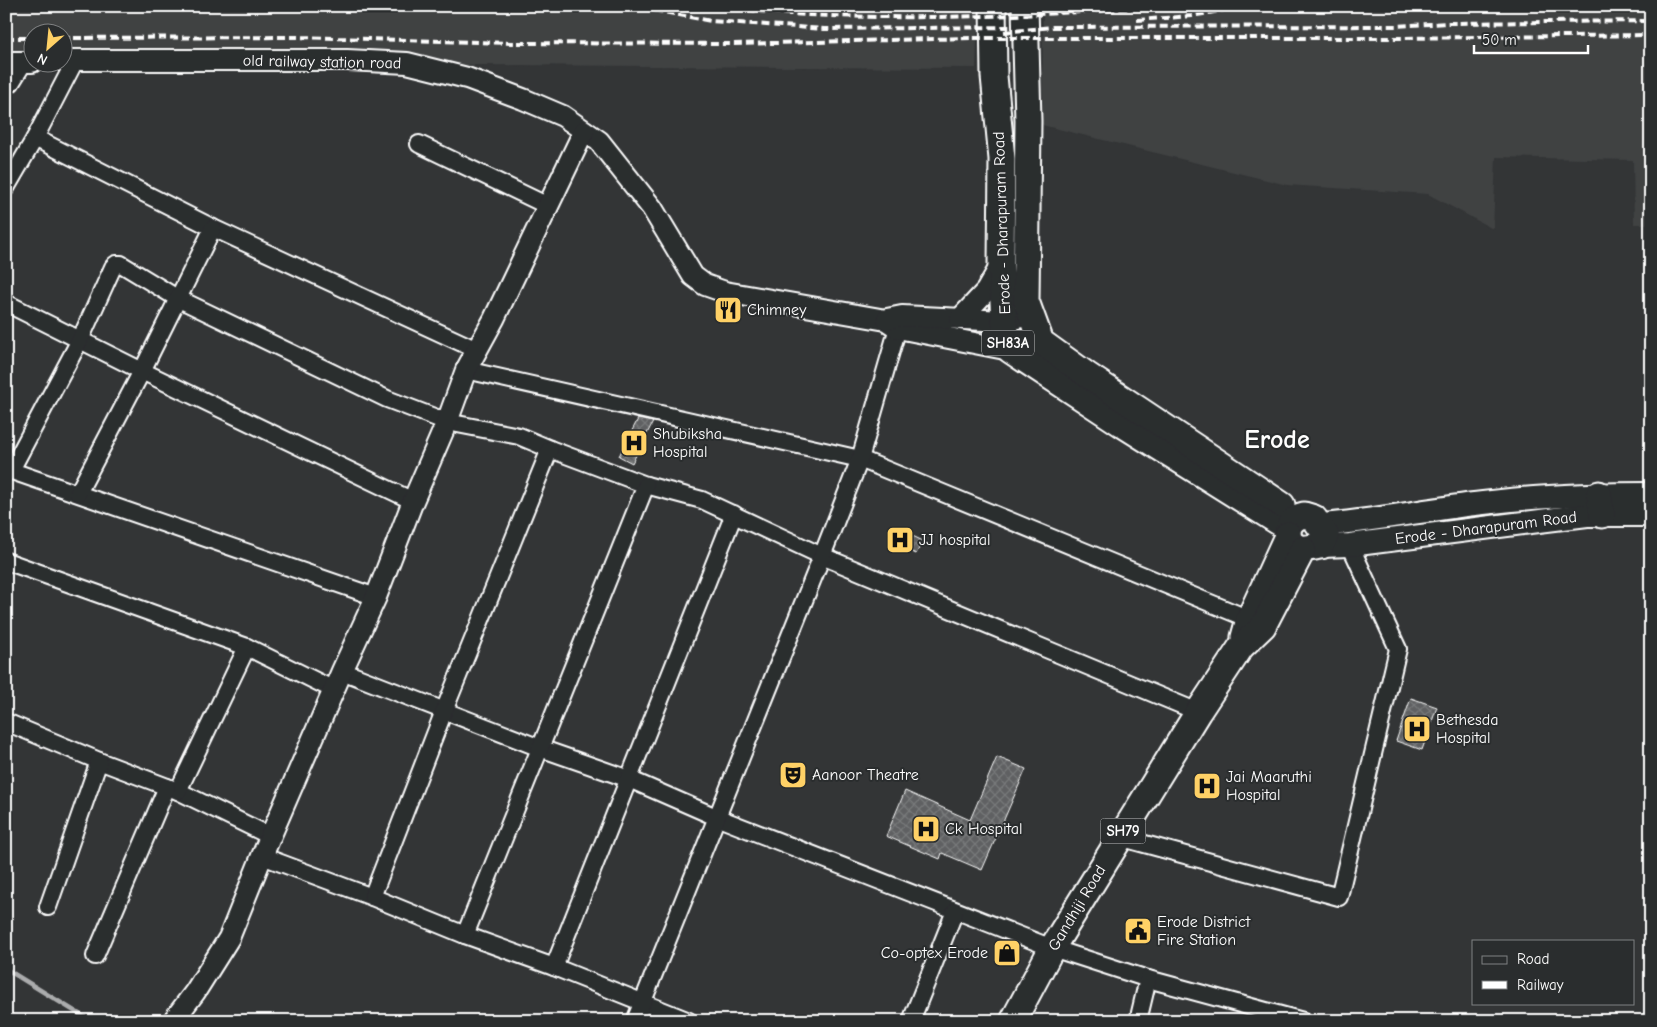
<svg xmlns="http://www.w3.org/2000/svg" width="1657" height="1027" viewBox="0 0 1657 1027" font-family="'Comic Neue',sans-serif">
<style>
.built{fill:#404243;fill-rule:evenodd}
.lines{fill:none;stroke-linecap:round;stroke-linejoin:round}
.stream{stroke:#abacad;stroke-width:4.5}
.building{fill:url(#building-cross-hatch);stroke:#fff}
.minor-casing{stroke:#fff;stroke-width:20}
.tertiary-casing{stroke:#fff;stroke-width:24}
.secondary-casing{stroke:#fff;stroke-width:26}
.primary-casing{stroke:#fff;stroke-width:29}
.minor{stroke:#2a2d2e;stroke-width:16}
.tertiary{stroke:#2a2d2e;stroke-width:20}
.secondary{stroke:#2a2d2e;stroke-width:22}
.primary{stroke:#2a2d2e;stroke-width:25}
.rail{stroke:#fff;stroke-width:4;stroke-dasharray:8 4;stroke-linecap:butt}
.labels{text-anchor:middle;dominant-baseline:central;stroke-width:4;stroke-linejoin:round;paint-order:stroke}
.shield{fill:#2a2d2e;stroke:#bfc0c0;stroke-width:1}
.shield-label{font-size:15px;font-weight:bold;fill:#fff}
.street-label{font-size:16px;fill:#fff;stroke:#2a2d2e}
.poi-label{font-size:16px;fill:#fff;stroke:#2a2d2e;text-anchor:start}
.town-label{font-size:26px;font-weight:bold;fill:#fff;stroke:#2a2d2e}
</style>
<defs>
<pattern id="building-cross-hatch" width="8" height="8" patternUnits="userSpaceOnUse" patternTransform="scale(1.25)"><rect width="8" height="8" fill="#5f6162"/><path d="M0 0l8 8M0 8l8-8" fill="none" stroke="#77797a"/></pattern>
</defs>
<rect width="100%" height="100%" fill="#333536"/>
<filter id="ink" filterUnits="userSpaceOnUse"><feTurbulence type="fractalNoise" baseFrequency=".02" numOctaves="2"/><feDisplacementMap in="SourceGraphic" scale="10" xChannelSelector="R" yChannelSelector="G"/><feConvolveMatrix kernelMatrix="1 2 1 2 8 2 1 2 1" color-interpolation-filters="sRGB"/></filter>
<g filter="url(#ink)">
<g class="built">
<path d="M6,6H978L976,68L6,62ZM32,32H62V62H32Z"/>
<path d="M1043,6H1651V224H1634L1633,160L1496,157L1493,229L1428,194L1287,185L1042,125Z"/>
</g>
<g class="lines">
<path class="stream" d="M6,969L89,1020L96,1021"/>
</g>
<g class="building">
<path d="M638,419L653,422L632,463L619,456Z"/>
<path d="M896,528L923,541L916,554L890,541Z"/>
<path d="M1411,698L1437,707L1422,750L1396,741Z"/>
<path d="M997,757L1026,769L982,870L942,853L940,859L886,836L905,791L970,820Z"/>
</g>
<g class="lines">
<defs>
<g id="minor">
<path d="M6,86L11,83L24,62"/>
<path d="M35,138L213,228L477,350"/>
<path d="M419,144L548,206"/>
<path d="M6,188L35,138L76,59"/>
<path d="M6,303L142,371L413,501"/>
<path d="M466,370L860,459L1249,619"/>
<path d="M6,469L376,597"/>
<path d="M11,470L80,340L113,267L116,264H121L177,298L387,399L447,422L519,436L550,449L646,485L702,500L822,556L1198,712"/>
<path d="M78,493L142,371L213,228"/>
<path d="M6,561L247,647L334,690"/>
<path d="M342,671L540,748L629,779L716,817L1052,948L1148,979L1303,1021"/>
<path d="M6,722L99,761L178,791L270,836"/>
<path d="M178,791L247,647"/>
<path d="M1119,837L1339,897L1398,649L1350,545"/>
<path d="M262,856L372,897L465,935L554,967L689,1021"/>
<path d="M372,897L444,711L550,449"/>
<path d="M48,907L99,761"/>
<path d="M465,935L646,485"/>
<path d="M95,956L167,787"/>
<path d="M554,967L734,514"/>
<path d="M635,1021L822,556L860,459L901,317"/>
<path d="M911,1021L955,911"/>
<path d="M1138,1021L1148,979"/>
</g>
<g id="tertiary">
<path d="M62,60H347L407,63L467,78L523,99L563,116L599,141L652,208L693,276L705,285L725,292L886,320L898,328L1010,350L1041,342"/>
<path d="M6,62H32"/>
<path d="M887,319L902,316L1004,321L1030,315"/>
<path d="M960,319L986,291L1001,265"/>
<path d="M173,1021L195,992L229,938L262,856L342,671L376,597L413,501L447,422L466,370L494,319L584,131"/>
</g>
<g id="secondary">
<path d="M1320,525C1375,521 1428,509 1483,503C1539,496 1595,494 1651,494"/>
<path d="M1321,546L1350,545L1587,515H1651"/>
</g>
<g id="primary">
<path d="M993,6L994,76L1002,159L1001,265L1004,321L1010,350L1122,424L1288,528"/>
<path d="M1025,6L1028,121L1026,301L1041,342L1087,375L1282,505"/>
<path d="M1599,494L1602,515"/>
<path d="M1304,515L1314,518L1326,535L1321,546C1314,547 1307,549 1301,548C1281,543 1285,519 1304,515Z"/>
<path d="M1244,637L1249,619L1288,534"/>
<path d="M1013,1021L1052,948L1198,712L1241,647L1263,626L1303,549"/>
</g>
</defs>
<use href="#minor" class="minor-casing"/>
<use href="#tertiary" class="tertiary-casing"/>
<use href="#secondary" class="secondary-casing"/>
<use href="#primary" class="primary-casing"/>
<use href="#minor" class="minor"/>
<use href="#tertiary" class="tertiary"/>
<use href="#secondary" class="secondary"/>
<use href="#primary" class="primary"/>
<g class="rail">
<path d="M631,6L711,21L824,29L1012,27"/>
<path d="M724,6C774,15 825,16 875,17C972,18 1067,14 1163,6"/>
<path d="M1137,20L1192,16L1247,6"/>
<path d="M1004,32L1052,27L1396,26L1447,23L1651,21"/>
<path d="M6,38H32"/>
<path d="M62,38L297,37L511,43L734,44L971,38H1397L1651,35"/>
</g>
</g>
</g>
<defs>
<symbol id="restaurant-square" viewBox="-11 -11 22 22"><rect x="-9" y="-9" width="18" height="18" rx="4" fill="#ffd166" stroke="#2a2d2e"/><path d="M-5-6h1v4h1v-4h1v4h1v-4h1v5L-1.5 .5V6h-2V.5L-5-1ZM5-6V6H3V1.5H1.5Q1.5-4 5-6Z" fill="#111"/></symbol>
<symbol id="hospital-square" viewBox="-11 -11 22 22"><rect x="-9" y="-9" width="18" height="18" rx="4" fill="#ffd166" stroke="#2a2d2e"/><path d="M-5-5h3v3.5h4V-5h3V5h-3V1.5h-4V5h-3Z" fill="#111"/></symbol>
<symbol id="theatre-square" viewBox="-11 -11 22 22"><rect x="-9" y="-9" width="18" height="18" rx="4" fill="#ffd166" stroke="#2a2d2e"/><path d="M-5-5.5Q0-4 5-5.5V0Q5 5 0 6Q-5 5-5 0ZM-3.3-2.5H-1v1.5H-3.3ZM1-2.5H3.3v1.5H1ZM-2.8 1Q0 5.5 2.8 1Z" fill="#111"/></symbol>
<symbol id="civic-square" viewBox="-11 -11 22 22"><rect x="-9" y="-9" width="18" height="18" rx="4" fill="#ffd166" stroke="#2a2d2e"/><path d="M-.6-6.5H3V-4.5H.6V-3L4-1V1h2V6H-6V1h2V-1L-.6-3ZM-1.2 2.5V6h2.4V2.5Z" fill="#111"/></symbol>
<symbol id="shop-square" viewBox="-11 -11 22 22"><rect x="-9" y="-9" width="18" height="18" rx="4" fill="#ffd166" stroke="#2a2d2e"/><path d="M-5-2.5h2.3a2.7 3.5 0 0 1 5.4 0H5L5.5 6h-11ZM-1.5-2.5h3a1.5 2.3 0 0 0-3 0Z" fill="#111"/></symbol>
</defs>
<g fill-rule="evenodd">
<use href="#restaurant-square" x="712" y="294" width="32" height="32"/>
<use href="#hospital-square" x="618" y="427" width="32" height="32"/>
<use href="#hospital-square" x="884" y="524" width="32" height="32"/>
<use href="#hospital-square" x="1401" y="713" width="32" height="32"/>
<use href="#theatre-square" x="777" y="759" width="32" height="32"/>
<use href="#hospital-square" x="1191" y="770" width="32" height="32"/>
<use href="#hospital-square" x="910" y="813" width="32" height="32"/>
<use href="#civic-square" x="1122" y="915" width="32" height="32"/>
<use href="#shop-square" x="991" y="937" width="32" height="32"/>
</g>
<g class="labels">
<g class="shield">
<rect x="982" y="330.5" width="52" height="25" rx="4"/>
<rect x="1100.5" y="818.5" width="45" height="25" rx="4"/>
</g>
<g class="shield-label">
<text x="1008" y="343">SH83A</text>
<text x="1123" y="831">SH79</text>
</g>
<g class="street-label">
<text transform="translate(322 62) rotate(1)">old railway station road</text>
<text transform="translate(1002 223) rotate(-92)">Erode - Dharapuram Road</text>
<text transform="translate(1486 528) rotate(-7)">Erode - Dharapuram Road</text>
<text transform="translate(1077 908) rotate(-59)">Gandhiji Road</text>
</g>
<g class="poi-label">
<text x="747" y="310">Chimney</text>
<text x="653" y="434">Shubiksha<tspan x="653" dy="18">Hospital</tspan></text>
<text x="919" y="540">JJ hospital</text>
<text x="1436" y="720">Bethesda<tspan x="1436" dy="18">Hospital</tspan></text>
<text x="812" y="775">Aanoor Theatre</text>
<text x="1226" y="777">Jai Maaruthi<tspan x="1226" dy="18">Hospital</tspan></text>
<text x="945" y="829">Ck Hospital</text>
<text x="1157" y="922">Erode District<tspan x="1157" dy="18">Fire Station</tspan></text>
<text x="988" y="953" text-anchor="end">Co-optex Erode</text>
</g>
<g class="town-label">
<text x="1277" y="440">Erode</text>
</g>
</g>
<rect width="1657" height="1027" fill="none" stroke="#2a2d2e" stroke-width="25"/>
<rect x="12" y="12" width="1632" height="1002" fill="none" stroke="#fff" stroke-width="2" filter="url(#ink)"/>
<rect x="1472" y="940" width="162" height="65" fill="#2a2d2e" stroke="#7f8182"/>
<rect x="1482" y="956" width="25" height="8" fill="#2a2d2e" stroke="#7f8182"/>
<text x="1517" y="964" font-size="15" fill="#ffffff">Road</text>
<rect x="1482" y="981" width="25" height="8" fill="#ffffff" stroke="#7f8182"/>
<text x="1517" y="990" font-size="15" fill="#ffffff">Railway</text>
<g transform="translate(48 48) rotate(207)"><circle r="24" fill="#2a2d2e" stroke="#7f8182"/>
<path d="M0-4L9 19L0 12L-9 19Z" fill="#ffd166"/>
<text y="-8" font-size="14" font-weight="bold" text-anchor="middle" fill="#ffffff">N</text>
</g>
<path d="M1474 45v8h114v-8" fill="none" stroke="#ffffff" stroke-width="2.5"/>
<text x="1482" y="45" font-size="15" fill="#ffffff" stroke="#2a2d2e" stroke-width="4" paint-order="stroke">50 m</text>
</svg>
